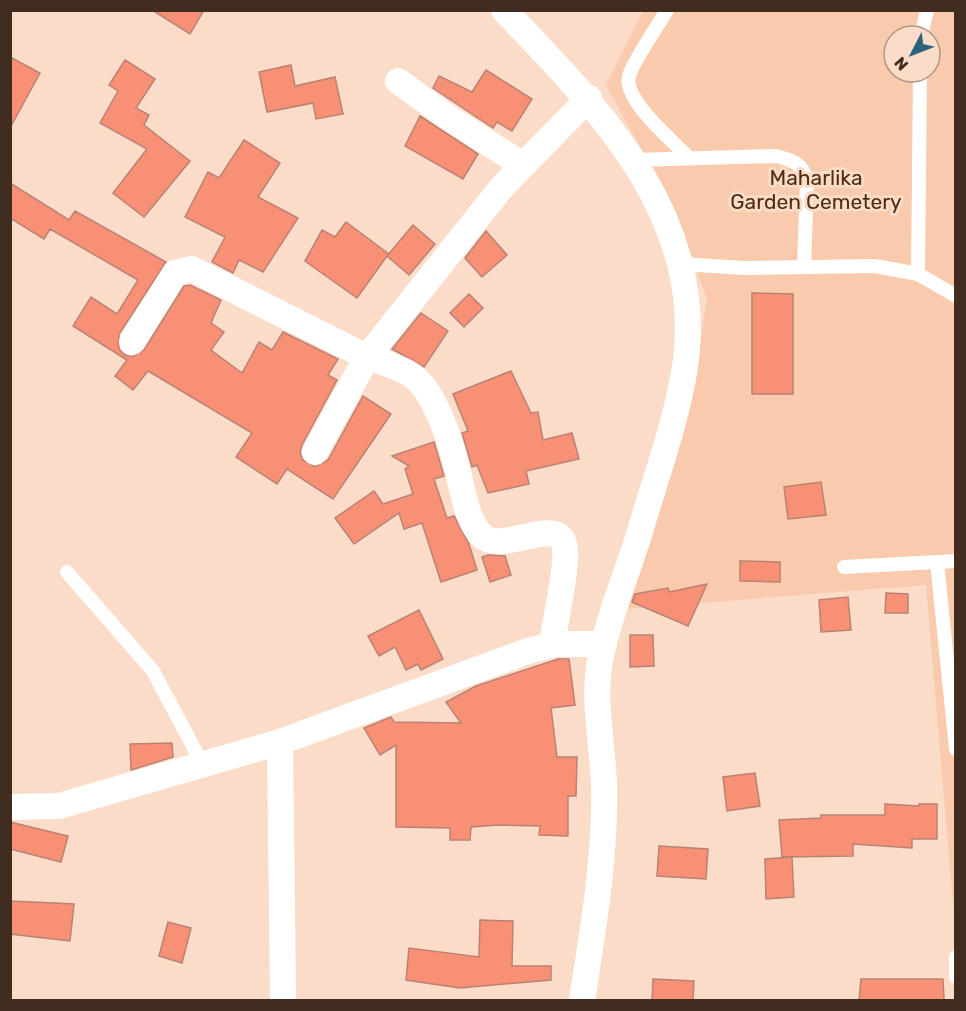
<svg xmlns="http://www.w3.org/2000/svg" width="966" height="1011" viewBox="0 0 966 1011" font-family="Rubik,sans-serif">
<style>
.green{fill:#f9caab;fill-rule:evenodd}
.building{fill:#f89076;stroke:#b98274;stroke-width:1.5}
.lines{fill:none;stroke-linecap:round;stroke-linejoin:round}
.service{stroke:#fff;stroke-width:14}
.minor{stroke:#fff;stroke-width:26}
.labels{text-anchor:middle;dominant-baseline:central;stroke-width:6;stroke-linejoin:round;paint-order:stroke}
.park-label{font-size:21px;fill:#4e2b11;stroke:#fbdcc8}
</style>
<rect width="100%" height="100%" fill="#fbdcc8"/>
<path class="green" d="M643,11H955V927L926,585L626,609L694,386L707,299L674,208L606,85ZM894,36H930V72H894Z"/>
<g class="building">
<path d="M152,10H204L190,34Z"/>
<path d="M10,57L40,73L10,128Z"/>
<path d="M125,60L155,79L136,108L149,115L144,125L190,161L144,217L113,193L147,149L100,123L118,91L109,85Z"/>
<path d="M291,65L295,86L335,77L343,114L316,119L313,103L267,112L259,72Z"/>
<path d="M486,70L532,99L512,131L497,122L493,128L433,88L439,76L472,92Z"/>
<path d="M420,116L478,154L463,179L405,146Z"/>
<path d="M244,140L280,163L258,197L298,218L263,272L239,260L233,273L212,262L225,237L185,217L208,172L219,178Z"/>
<path d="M10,183L69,220L75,211L166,262L119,334V349L125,355L132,357L144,350L184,286L190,285L221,300L211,323L224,332L211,350L242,373L259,342L272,350L283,332L338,359L328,375L337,380L302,445L300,453L303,460L315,467L328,460L363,396L391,414L333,499L287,469L277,484L236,457L252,433L148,371L133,390L115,376L127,360L73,326L91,297L117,314L138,280L50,229L44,239L10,218Z"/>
<path d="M346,222L389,254L387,256L413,225L435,244L409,275L387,256L357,298L305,261L322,230L335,237Z"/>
<path d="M486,231L507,255L482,277L465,258Z"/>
<path d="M752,293L793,294V394H752Z"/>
<path d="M469,294L483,308L464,327L450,313Z"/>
<path d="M421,313L448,331L424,367L392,349Z"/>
<path d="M511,371L531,413L538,412L543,440L572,433L579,459L526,471L529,484L488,493L477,465L472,467L462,433L468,431L453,394Z"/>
<path d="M434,442L444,476L434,479L447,518L454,516L469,544L477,570L441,582L422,523L404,529L399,513L354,544L335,518L374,491L383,504L413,494L405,469L409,466L392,456Z"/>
<path d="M821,482L826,515L788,519L784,487Z"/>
<path d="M488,555L505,556L511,575L490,582L482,557Z"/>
<path d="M740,561L780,562V582L740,581Z"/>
<path d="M707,584L688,626L632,602L635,594L668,588L669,592Z"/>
<path d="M886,593L908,594V613H885Z"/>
<path d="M848,597L851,630L821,632L819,600Z"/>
<path d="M419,610L443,659L421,670L418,664L406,670L395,647L379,656L368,636Z"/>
<path d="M630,635H653L654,666L630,667Z"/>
<path d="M558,659H569L575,705L551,708L557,757H577L576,796H568V836L539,835L540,826L498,825L471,827L470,840H450V828L396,827V745L380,755L364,728L391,717L394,722L461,723L446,702L476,686Z"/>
<path d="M172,743L173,757L131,770L130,744Z"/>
<path d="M755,773L760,806L727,811L723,777Z"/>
<path d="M885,804L919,806V804H937V839H912V848L853,844V856L782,857L779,820L821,818V815H885Z"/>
<path d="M10,822L68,836L61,862L10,849Z"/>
<path d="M659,846L708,849L706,879L657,876Z"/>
<path d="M792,857L794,897L766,899L765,859Z"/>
<path d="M10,901L74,904L70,941L10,934Z"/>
<path d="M480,920L513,921L512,966H551V980L460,988L406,980L409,948L479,957Z"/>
<path d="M168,922L191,928L182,963L159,956Z"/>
<path d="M653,979L694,981L693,1000H652Z"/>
<path d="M861,979H943L944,1000H859Z"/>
</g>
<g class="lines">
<g class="service">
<path d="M667,10C659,24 632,63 629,76C623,100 672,140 688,157"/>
<path d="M921,36L927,10"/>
<path d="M633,160L776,156C792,160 802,163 807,180L804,267"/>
<path d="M681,264L744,268L875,266L918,274L956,296"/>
<path d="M918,274L920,72"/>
<path d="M937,562L956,749"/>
<path d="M844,567L956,561"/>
<path d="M67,572L153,671L203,765"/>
<path d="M956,957V977"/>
</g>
<g class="minor">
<path d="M504,10C601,111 710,220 684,373C675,425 656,477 641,528C629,570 610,611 601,655C592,696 602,741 604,783C606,856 593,929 582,1000"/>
<path d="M398,81L446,116L523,165"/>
<path d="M132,342L175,273L192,269L367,357C382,362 397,366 410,374C438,392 454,453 461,485C465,501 469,522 481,535C500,555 552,518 563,541C571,556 554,624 552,645"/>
<path d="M315,452L367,357L502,187L589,98"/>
<path d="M280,742L283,1000"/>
<path d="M10,807L59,806L280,742L528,651L556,644H604"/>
</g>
</g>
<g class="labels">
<g class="park-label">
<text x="816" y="177">Maharlika<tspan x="816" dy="24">Garden Cemetery</tspan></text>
</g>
</g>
<rect width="966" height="1011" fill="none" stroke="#402d20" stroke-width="24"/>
<g transform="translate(912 54) rotate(228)"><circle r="28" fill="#fbdcc8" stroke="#b09685" stroke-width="1.5"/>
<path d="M0-4.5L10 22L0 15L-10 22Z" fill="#2c617d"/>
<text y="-9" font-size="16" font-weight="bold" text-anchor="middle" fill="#402d20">N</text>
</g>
</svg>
